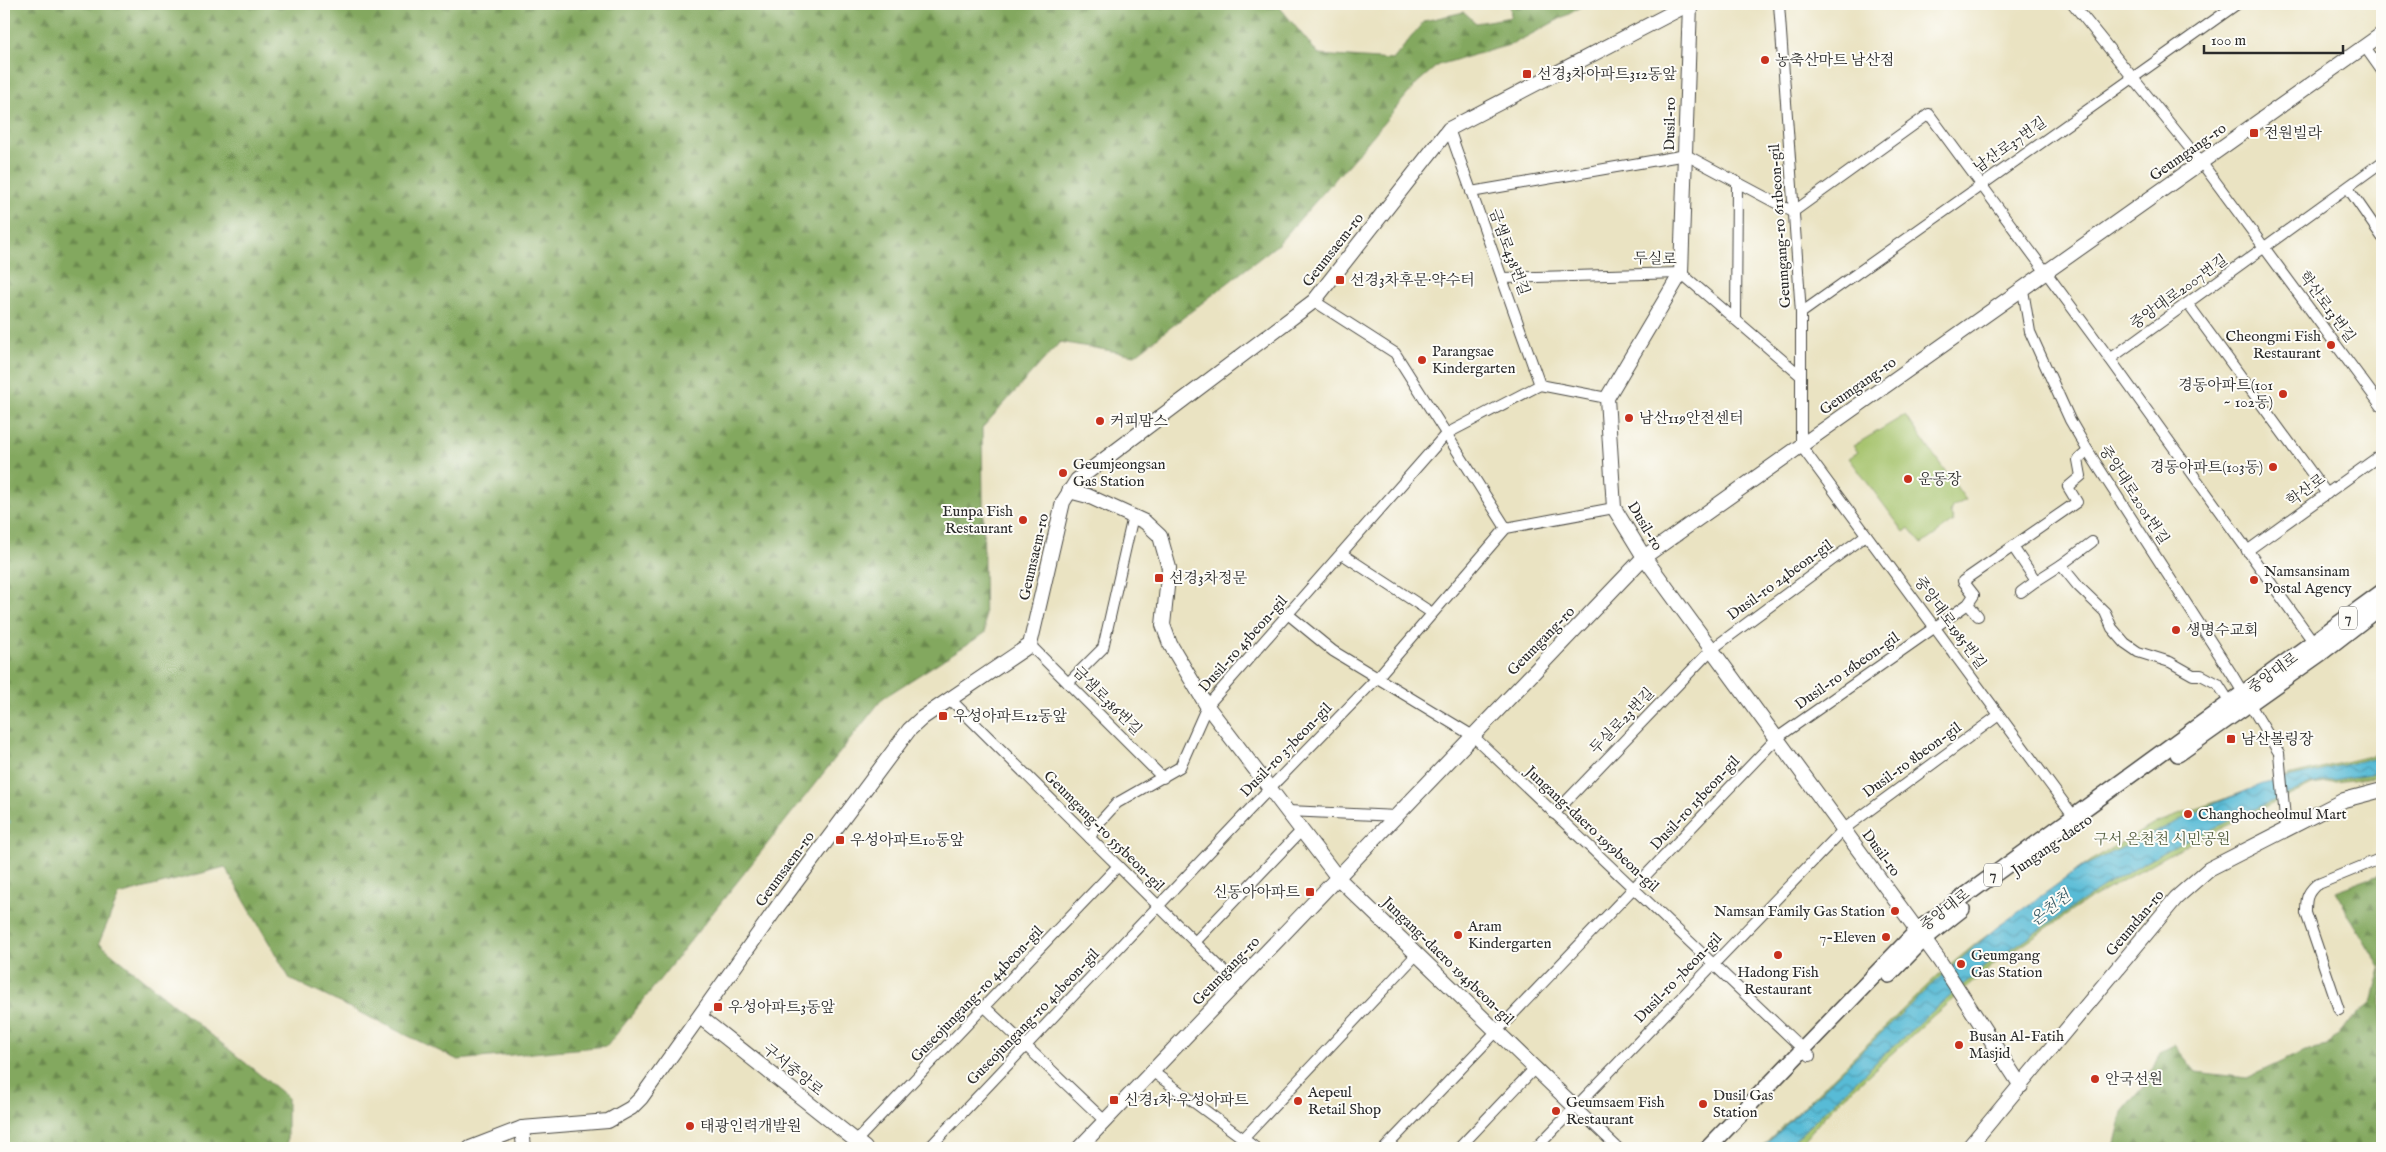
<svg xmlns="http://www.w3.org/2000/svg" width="2386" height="1152" viewBox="0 0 2386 1152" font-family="'IM FELL English','Noto Serif KR',serif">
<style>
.forest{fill:url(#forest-firs);stroke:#576a44}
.park{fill:#a4c26a;stroke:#68764a}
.water{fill:url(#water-waves);stroke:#427380}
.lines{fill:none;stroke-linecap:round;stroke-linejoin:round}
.stream{stroke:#58bbd6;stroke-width:2.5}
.street-casing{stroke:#484742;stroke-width:12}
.secondary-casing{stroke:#484742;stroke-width:16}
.primary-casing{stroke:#484742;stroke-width:18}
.street{stroke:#fff;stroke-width:10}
.secondary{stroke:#fff;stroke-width:14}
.primary{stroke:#fff;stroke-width:15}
.poi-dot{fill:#c8321e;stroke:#fdfcf7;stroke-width:2}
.labels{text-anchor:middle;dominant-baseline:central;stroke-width:4;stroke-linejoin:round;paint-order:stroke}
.shield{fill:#fdfcf7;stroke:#6a6a68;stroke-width:1}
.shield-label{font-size:14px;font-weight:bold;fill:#2b2b2b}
.poi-label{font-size:15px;fill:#2b2b2b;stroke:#fdfcf7;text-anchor:start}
.street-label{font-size:15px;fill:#2b2b2b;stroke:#fdfcf7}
.park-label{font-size:15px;fill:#556041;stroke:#fdfcf7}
.water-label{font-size:16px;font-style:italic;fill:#3b5d67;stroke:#fdfcf7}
</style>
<defs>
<pattern id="forest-firs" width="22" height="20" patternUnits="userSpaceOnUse" patternTransform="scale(1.25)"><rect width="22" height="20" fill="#83a85e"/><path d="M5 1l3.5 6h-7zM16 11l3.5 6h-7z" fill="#6b894e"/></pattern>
<pattern id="water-waves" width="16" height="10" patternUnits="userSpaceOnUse" patternTransform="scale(1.25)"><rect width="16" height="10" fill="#58bbd6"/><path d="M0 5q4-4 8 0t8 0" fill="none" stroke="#4998ae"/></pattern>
</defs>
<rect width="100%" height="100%" fill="#fdfcf7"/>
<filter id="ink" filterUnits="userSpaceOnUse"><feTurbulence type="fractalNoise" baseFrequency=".02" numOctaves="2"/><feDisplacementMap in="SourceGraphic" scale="10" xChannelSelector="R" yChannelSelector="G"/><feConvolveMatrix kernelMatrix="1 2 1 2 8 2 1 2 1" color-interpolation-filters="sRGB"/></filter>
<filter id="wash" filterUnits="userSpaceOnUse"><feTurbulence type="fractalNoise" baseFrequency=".0096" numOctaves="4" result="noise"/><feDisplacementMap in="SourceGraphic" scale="20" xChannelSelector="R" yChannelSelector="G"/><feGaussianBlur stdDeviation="1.12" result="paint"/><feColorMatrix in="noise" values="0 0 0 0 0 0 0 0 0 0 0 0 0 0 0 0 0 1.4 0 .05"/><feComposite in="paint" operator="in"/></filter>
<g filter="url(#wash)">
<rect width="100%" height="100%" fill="#eae3c2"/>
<g class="forest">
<path d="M4,4H1277L1319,55L1393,60L1424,21L1464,12L1476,23L1511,17L1510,4H1581L1580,8L1513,44L1438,65L1417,83L1360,151L1278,244L1135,355L1060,342L982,428L985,633L883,698L607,1046L458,1060L290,979L225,867L119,895L99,943L287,1097V1148H4Z"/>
<path d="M2382,874V1136L2371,1148H2114L2123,1112L2146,1084L2160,1052L2174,1045L2196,1072L2247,1078L2304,1051L2328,1046L2348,1022L2372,1002L2381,969L2335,891Z"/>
</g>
<g class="park">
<path d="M1905,415L1966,500L1952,507L1950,513L1954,521L1922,544L1909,528L1904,532L1849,458L1858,452L1853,446Z"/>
<path d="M2382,753V776L2312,785L2184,846L2088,900L1998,961L1934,1015L1832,1108L1797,1148H1761L1936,977L1978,942L2090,861L2156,823L2292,775Z"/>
</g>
<path class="water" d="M2382,756V772L2310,784L2180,843L2108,884L1994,960L1955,991L1879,1059L1786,1148H1762L1929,987L1996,928L2082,867L2214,804L2263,784Z"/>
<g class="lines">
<path class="stream" d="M4,821L9,822"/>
</g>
</g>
<g filter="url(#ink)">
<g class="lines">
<defs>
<g id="street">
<path d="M1779,4L1801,313V446L2075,818"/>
<path d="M2073,4L2201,162L2382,407"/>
<path d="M2365,47L2382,71"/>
<path d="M1449,129L1540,385"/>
<path d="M2348,188L2382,237"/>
<path d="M1471,192L1686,155L1793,212L1929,114L2110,359L2317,647"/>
<path d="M1502,278L1681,273L1801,376"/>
<path d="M2023,290L2030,332L2070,420L2088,451L2233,676L2279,753L2286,829"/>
<path d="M1314,301L1395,353L1506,528"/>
<path d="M2188,304L2327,494"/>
<path d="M1801,313L2237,4"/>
<path d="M1736,320L1737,182"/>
<path d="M2110,359L2382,162"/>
<path d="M2013,547L2036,581L2061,565L2078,586L2105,612L2112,628L2125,643L2138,652L2170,662L2193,675H2201L2218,684L2230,703"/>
<path d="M2247,551L2382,454"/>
<path d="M1342,554L1432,613"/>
<path d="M2061,565L2092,542"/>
<path d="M2021,592L2036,581"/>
<path d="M1968,604L1978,616"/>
<path d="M1289,615L1333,651L1473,736L1810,1056"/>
<path d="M1030,645L1163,778"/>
<path d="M1068,683L1103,648L1133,516"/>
<path d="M950,699L1237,984"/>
<path d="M1288,811L1397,816"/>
<path d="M1554,814L1712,649L1866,535"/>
<path d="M1090,838L1097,825L1117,803L1180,767L1207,706L1446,434L1540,385L1607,398"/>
<path d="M1195,942L1302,830"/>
<path d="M985,1007L1105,1121"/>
<path d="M2339,1010L2306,913C2306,900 2306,894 2316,885L2382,858"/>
<path d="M1153,1072L1256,1148"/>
<path d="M1575,1107L1618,1148"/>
<path d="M1243,1139L1417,954"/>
<path d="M856,1141L1118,866"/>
<path d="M929,1148L1270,788L1377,678L1506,528L1614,508"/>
<path d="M1385,1148L1777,738L1968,604L1974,595L1963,581L2077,502L2068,487L2081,476L2078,460L2088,451"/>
<path d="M1459,1148L1535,1068"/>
<path d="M1536,1148L1844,829L1999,715"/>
</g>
<g id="secondary">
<path d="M1690,4L1681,273L1607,398L1614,508L1644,557L1939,960L2021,1086"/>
<path d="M1069,491L1088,496L1145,522L1160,536L1169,568L1163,625L1170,644L1207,706L1338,878L1575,1107"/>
<path d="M700,1017L865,1148"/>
<path d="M522,1128L524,1148"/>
<path d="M470,1148L522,1128L608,1121L631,1108L641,1098L778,906L909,730L922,718L1030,645L1063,502L1077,480L1314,301L1449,129L1689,4"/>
<path d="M1079,1148L1644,557L2382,34"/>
<path d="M1968,1148L2176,898L2209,869L2344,800L2382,790"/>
</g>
<g id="primary">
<path d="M2178,754L2321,653L2378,609"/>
<path d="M1889,975L1924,939L1962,909"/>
<path d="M1708,1148L1918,930L2382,592"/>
</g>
</defs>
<use href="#street" class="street-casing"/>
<use href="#secondary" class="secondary-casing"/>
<use href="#primary" class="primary-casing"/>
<use href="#street" class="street"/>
<use href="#secondary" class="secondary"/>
<use href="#primary" class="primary"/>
</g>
</g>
<g class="poi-dot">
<circle cx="1765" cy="60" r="5"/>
<rect x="1522" y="69" width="10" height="10" rx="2.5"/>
<rect x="2249" y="128" width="10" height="10" rx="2.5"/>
<rect x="1335" y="275" width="10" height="10" rx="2.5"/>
<circle cx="2331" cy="345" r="5"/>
<circle cx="1422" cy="360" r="5"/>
<circle cx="2283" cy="394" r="5"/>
<circle cx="1629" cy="418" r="5"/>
<circle cx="1100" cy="421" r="5"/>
<circle cx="2273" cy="467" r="5"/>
<circle cx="1063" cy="473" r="5"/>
<circle cx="1908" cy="479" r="5"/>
<circle cx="1023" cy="520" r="5"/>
<rect x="1154" y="573" width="10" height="10" rx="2.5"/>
<circle cx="2254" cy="580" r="5"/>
<circle cx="2176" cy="630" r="5"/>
<rect x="938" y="711" width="10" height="10" rx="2.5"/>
<rect x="2226" y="734" width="10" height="10" rx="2.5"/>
<circle cx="2188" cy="814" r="5"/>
<rect x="835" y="835" width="10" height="10" rx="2.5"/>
<rect x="1305" y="887" width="10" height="10" rx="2.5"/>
<circle cx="1895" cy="911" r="5"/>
<circle cx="1458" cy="935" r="5"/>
<circle cx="1886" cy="937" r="5"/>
<circle cx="1778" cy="955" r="5"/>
<circle cx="1961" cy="964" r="5"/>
<rect x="713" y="1002" width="10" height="10" rx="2.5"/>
<circle cx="1959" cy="1045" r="5"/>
<circle cx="2095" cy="1079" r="5"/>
<rect x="1109" y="1095" width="10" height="10" rx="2.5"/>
<circle cx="1298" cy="1101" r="5"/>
<circle cx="1703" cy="1104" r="5"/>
<circle cx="1556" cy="1111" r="5"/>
<circle cx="690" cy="1126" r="5"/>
</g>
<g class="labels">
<g class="shield">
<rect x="2339" y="606.5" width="18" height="23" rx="4"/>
<rect x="1984" y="863.5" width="18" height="23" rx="4"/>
</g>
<g class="shield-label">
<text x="2348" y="618">7</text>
<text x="1993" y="875">7</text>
</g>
<g class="poi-label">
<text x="1775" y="60">농축산마트 남산점</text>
<text x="1537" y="74">선경3차아파트312동앞</text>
<text x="2264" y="133">전원빌라</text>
<text x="1350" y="280">선경3차후문·약수터</text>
<text x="2321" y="336" text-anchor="end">Cheongmi Fish<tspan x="2321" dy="17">Restaurant</tspan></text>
<text x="1432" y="351">Parangsae<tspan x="1432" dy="17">Kindergarten</tspan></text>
<text x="2273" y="385" text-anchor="end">경동아파트(101<tspan x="2273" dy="17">~ 102동)</tspan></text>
<text x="1639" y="418">남산119안전센터</text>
<text x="1110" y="421">커피맘스</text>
<text x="1073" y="464">Geumjeongsan<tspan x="1073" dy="17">Gas Station</tspan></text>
<text x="2263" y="467" text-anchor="end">경동아파트(103동)</text>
<text x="1918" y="479">운동장</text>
<text x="1013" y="511" text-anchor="end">Eunpa Fish<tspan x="1013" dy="17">Restaurant</tspan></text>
<text x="2264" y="571">Namsansinam<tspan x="2264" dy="17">Postal Agency</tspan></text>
<text x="1169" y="578">선경3차정문</text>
<text x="2186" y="630">생명수교회</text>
<text x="953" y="716">우성아파트12동앞</text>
<text x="2241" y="739">남산볼링장</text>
<text x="2198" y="814">Changhocheolmul Mart</text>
<text x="850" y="840">우성아파트10동앞</text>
<text x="1300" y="892" text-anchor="end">신동아아파트</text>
<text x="1885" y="911" text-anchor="end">Namsan Family Gas Station</text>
<text x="1468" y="926">Aram<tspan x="1468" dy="17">Kindergarten</tspan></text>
<text x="1876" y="937" text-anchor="end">7-Eleven</text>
<text x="1971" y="955">Geumgang<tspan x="1971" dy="17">Gas Station</tspan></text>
<text x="1778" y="972" text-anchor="middle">Hadong Fish<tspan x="1778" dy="17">Restaurant</tspan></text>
<text x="728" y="1007">우성아파트3동앞</text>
<text x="1969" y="1036">Busan Al-Fatih<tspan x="1969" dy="17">Masjid</tspan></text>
<text x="2105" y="1079">안국선원</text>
<text x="1308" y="1092">Aepeul<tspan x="1308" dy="17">Retail Shop</tspan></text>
<text x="1713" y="1095">Dusil Gas<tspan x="1713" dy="17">Station</tspan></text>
<text x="1124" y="1100">신경1차·우성아파트</text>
<text x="1566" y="1102">Geumsaem Fish<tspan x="1566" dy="17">Restaurant</tspan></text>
<text x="700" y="1126">태광인력개발원</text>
</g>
<g class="street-label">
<text transform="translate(1670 124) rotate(-89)">Dusil-ro</text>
<text transform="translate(2010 145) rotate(-35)">남산로37번길</text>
<text transform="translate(2188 152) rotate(-35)">Geumgang-ro</text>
<text transform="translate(1780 226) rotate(-94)">Geumgang-ro 611beon-gil</text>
<text transform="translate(1333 250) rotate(-52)">Geumsaem-ro</text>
<text transform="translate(1509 252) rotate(70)">금샘로438번길</text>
<text transform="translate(1655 259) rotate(1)">두실로</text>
<text transform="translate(2179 292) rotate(-36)">중앙대로2007번길</text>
<text transform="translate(2327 307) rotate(54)">학산로13번길</text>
<text transform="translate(1858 386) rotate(-35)">Geumgang-ro</text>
<text transform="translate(2306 490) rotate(-36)">학산로</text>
<text transform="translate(2134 495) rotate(57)">중앙대로2001번길</text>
<text transform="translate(1645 526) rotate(59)">Dusil-ro</text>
<text transform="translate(1034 557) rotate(-77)">Geumsaem-ro</text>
<text transform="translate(1780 580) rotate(-36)">Dusil-ro 24beon-gil</text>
<text transform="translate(1950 623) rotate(54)">중앙대로1985번길</text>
<text transform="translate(1541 641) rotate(-46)">Geumgang-ro</text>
<text transform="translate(1243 644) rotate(-48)">Dusil-ro 45beon-gil</text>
<text transform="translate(1847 671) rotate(-35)">Dusil-ro 16beon-gil</text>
<text transform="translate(2273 673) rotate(-36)">중앙대로</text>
<text transform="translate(1107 701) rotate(45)">금샘로386번길</text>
<text transform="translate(1622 721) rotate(-46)">두실로23번길</text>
<text transform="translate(1286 750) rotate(-46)">Dusil-ro 37beon-gil</text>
<text transform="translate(1912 760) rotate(-36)">Dusil-ro 8beon-gil</text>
<text transform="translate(1695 803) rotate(-47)">Dusil-ro 15beon-gil</text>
<text transform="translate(1592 829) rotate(43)">Jungang-daero 1959beon-gil</text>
<text transform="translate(1104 831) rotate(45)">Geumgang-ro 555beon-gil</text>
<text transform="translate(2052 845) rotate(-35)">Jungang-daero</text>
<text transform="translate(1881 853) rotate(54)">Dusil-ro</text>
<text transform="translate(785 869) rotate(-54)">Geumsaem-ro</text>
<text transform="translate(1945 910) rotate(-38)">중앙대로</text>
<text transform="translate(2135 923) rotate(-50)">Geumdan-ro</text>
<text transform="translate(1448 961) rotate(44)">Jungang-daero 1945beon-gil</text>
<text transform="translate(1226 971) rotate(-46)">Geumgang-ro</text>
<text transform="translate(1678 978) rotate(-46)">Dusil-ro 7beon-gil</text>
<text transform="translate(977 994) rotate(-46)">Guseojungang-ro 44beon-gil</text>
<text transform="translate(1033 1017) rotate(-46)">Guseojungang-ro 40beon-gil</text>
<text transform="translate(793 1070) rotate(39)">구서중앙로</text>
</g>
<g class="park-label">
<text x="2162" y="839">구서 온천천 시민공원</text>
</g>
<g class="water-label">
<text transform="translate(2051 909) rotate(-38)">온천천</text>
</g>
</g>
<rect width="2386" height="1152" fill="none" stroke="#fdfcf7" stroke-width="20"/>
<path d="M2204 45v8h139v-8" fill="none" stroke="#2b2b2b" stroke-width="2.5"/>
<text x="2211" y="45" font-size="15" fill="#2b2b2b" stroke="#fdfcf7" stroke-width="4" paint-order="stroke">100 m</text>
</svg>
